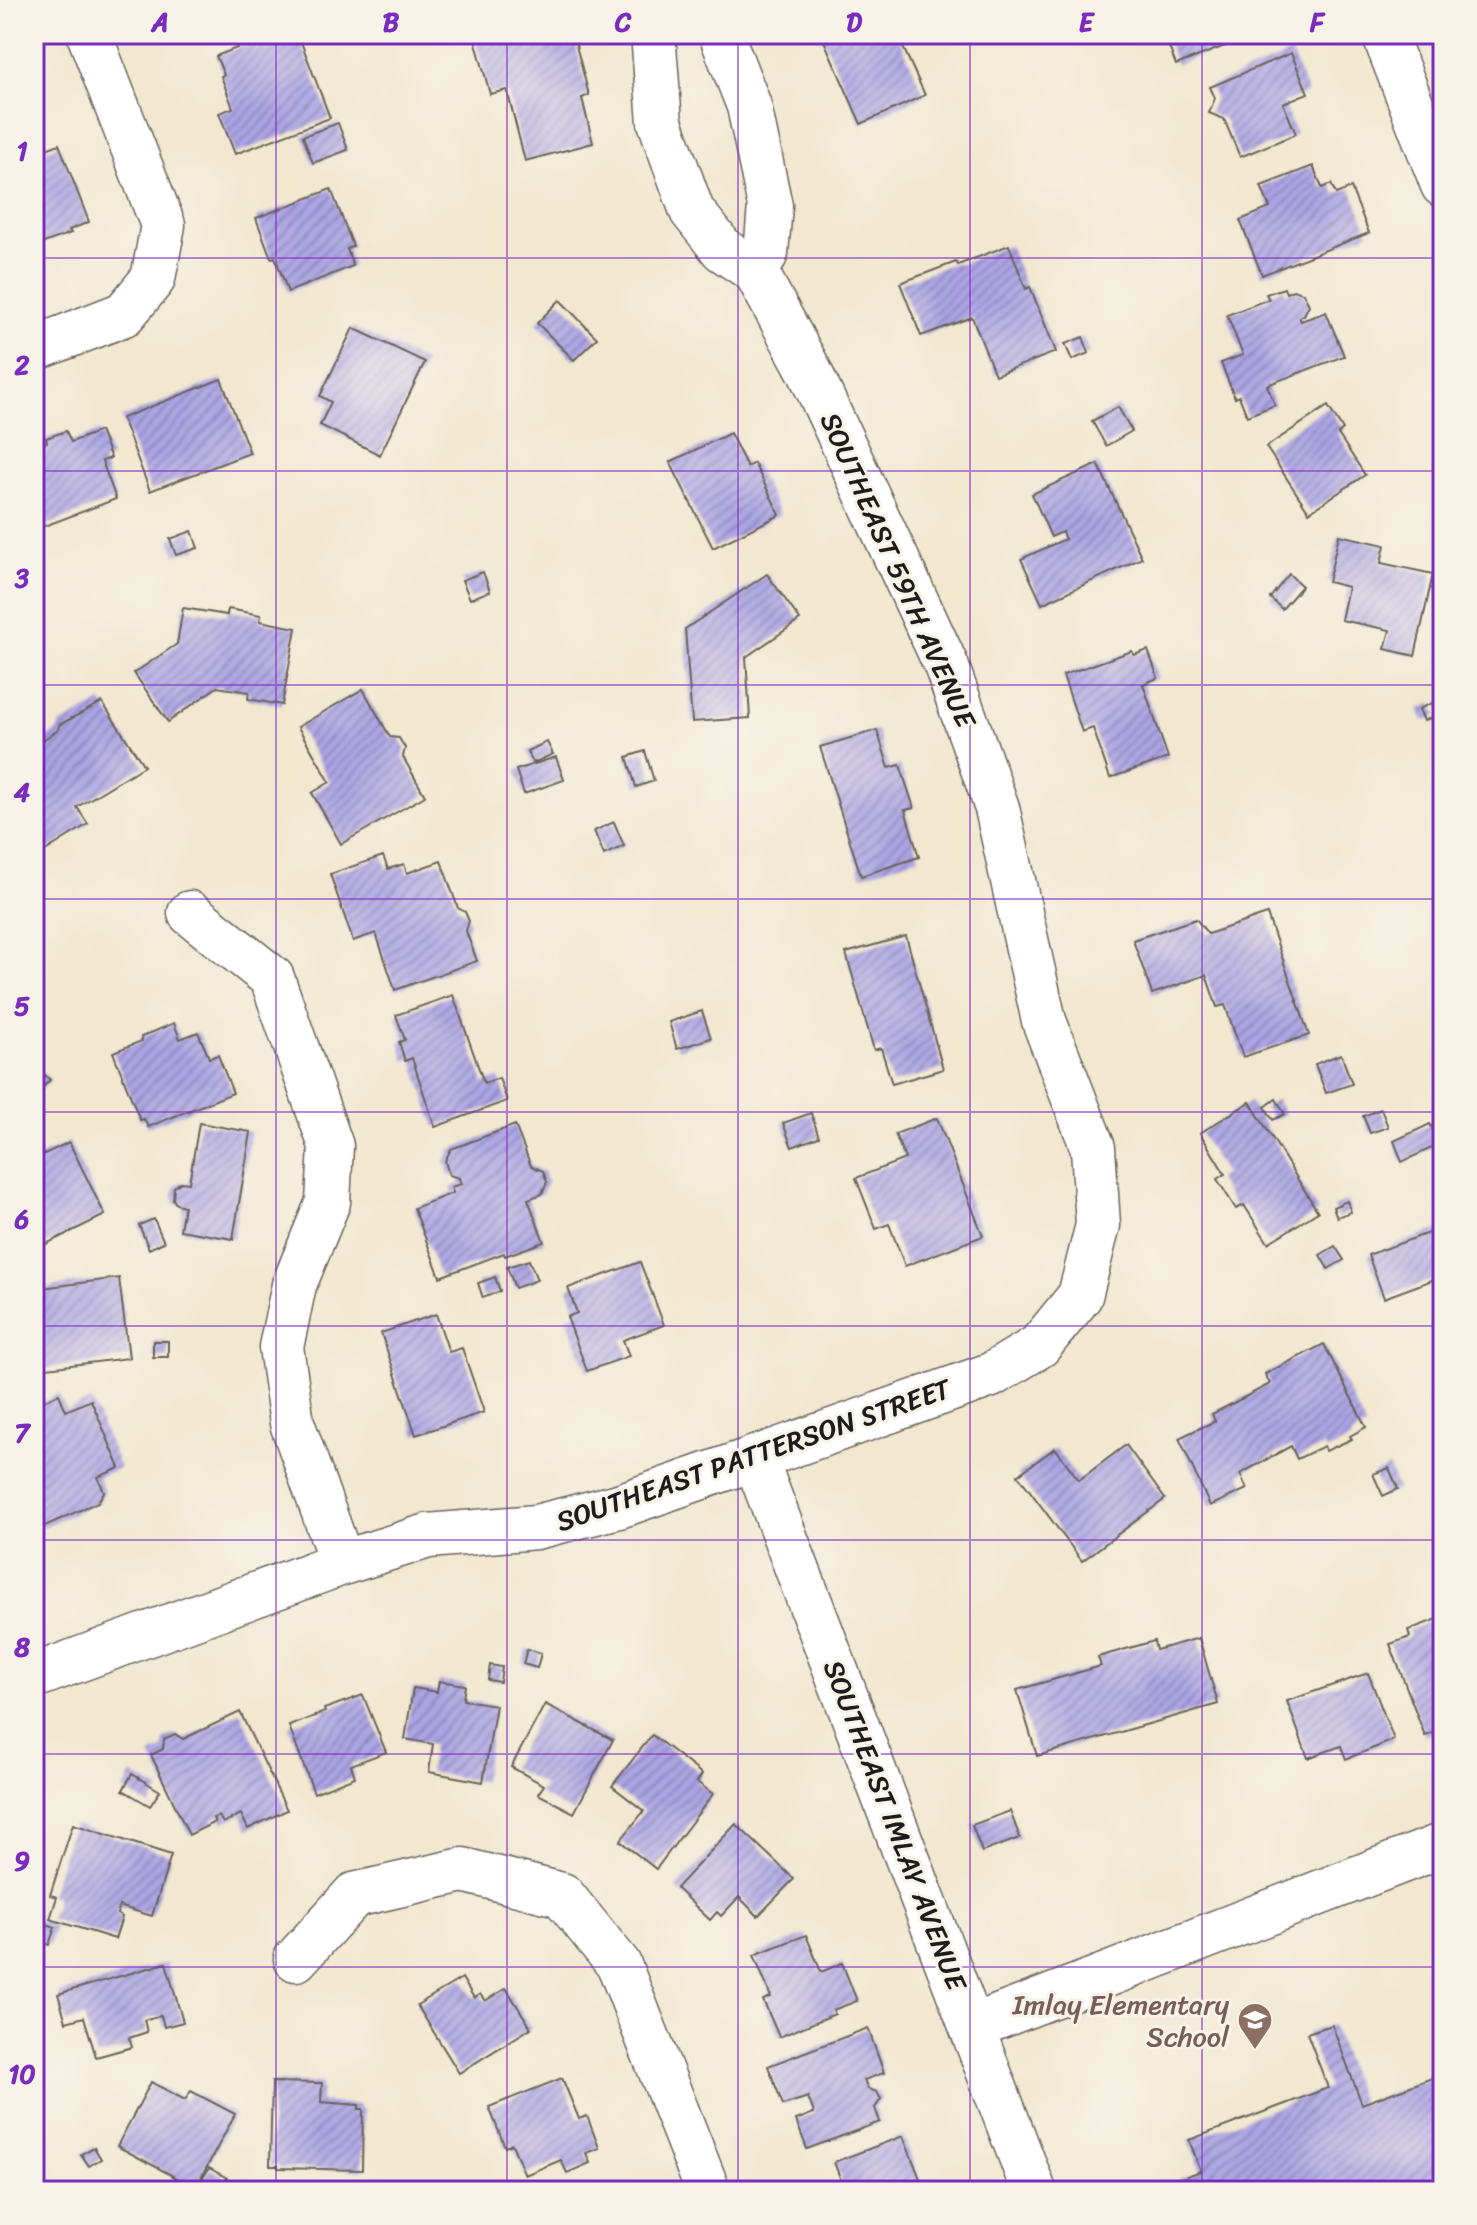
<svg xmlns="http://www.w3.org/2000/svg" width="1477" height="2225" viewBox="0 0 1477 2225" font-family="Sriracha,sans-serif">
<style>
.building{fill:url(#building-hatch)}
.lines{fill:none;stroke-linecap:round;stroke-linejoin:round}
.street-casing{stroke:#67635b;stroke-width:47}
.street{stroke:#fff;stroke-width:44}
.grid{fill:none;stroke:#7b2cbf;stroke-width:2;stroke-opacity:0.55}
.labels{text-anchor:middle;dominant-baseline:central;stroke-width:6;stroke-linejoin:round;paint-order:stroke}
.street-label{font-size:28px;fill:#1c1c1c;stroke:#f7f3e8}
.education-label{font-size:28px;fill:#785e54;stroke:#f7f3e8;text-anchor:end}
.neatline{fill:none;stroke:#7b2cbf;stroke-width:3}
.grid-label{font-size:26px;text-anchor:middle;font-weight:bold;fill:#7b2cbf}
</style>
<defs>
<pattern id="building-hatch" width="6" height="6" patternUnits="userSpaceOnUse" patternTransform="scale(2)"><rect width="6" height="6" fill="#aca4e4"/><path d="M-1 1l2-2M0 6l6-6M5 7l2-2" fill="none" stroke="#8b85b8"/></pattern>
</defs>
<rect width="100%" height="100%" fill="#f7f3e8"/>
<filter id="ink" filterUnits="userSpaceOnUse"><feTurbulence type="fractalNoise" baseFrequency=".0125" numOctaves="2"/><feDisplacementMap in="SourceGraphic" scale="16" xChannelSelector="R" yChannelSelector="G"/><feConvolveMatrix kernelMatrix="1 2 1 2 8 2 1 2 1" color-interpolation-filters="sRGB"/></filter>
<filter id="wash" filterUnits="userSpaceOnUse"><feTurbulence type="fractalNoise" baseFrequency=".006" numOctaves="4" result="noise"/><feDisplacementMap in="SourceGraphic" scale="32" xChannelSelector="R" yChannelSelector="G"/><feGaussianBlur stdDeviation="1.8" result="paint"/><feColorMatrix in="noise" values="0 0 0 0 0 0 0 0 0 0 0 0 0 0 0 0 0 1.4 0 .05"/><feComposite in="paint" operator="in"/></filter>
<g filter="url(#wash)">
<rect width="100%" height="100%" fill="#f2e7cf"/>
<g id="blocks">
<g class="building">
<path d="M273,34H298L330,118L235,154L219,113L233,108L221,76L224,75L216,56Z"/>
<path d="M491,34H573L589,95L582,98L593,143L525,161L507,90L490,94L475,39Z"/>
<path d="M821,34H897L925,95L861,124Z"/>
<path d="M1164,34H1256L1176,65Z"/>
<path d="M1291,53L1308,93L1283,103L1296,134L1240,157L1224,119L1209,113L1215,98L1210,87Z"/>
<path d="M338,123L348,150L313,163L303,136Z"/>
<path d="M59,144L89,222L69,230L71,233L38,245L42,256L34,259V154Z"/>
<path d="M1313,166L1322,188L1331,184L1336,194L1351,188L1369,233L1262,275L1240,220L1270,208L1261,186Z"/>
<path d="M331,189L353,246L347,249L353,266L288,292L275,257L271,258L256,218Z"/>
<path d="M1009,245L1026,289L1030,287L1056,352L995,375L972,317L921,336L900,283L956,262L958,265Z"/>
<path d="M1284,288L1286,293L1293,290L1303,293L1309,305L1304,315L1299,317L1301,321L1326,312L1344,356L1267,385L1275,405L1247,416L1239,396L1235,398L1221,363L1243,355L1227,315L1269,299L1266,294Z"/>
<path d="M560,300L597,338L574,360L537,323Z"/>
<path d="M353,328L425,362L380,455L320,425L331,402L320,396Z"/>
<path d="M1083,337L1089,353L1072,360L1065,344Z"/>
<path d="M221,379L250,453L150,491L122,418Z"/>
<path d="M1328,406L1343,430L1338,434L1365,475L1309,512L1266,447Z"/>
<path d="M1118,407L1132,431L1106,446L1092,421Z"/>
<path d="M66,431L71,442L100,431L111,458L102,461L116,499L42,527L34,506V447L47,442L46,438Z"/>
<path d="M730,433L747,467L754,463L780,515L713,548L670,462Z"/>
<path d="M1098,464L1142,558L1042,604L1021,559L1065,539L1062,532L1051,537L1032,494Z"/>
<path d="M192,531L198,548L176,555L170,539Z"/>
<path d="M1339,535L1385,545L1381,563L1433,574L1415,656L1385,649L1390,630L1341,620L1348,587L1328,582Z"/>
<path d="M483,572L490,591L470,599L462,580Z"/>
<path d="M767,574L800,620L746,657L750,718L692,722L685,629Z"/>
<path d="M1289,574L1302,586L1282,609L1270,598Z"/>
<path d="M183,608L227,615L228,609L261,615L260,621L296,628L282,705L248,699L249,692L217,687L168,722L134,673L177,644Z"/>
<path d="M1148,650L1158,678L1143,684L1168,758L1110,778L1093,728L1082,732L1063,675L1132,651L1134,655Z"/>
<path d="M363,689L390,737L399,738L405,748L403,757L425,796L341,844L312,793L330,782L298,727Z"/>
<path d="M102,702L144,766L77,807L88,824L34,858V746L58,730L59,725Z"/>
<path d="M1432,703L1437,715L1424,721L1419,709Z"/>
<path d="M877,730L889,768L900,765L914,808L905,810L919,857L861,876L820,747Z"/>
<path d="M547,742L553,754L533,763L527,751Z"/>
<path d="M645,751L654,781L636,787L627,757Z"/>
<path d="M556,757L564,780L524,794L516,770Z"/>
<path d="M614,822L624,846L604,855L594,831Z"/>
<path d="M383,856L388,869L404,864L407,873L441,861L458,908L465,912L469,921L466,931L477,961L395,990L376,933L353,941L330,874Z"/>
<path d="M1267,914L1309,1035L1243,1057L1225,1005L1217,1007L1206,975L1152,994L1133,940L1196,919L1208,934Z"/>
<path d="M906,936L943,1069L892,1084L881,1048L874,1050L846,953Z"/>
<path d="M453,995L484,1083L499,1078L507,1101L435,1127L412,1058L405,1061L399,1042L405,1040L396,1015Z"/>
<path d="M702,1011L711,1038L677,1049L669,1022Z"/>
<path d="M174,1023L180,1039L198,1032L209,1058L218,1055L233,1093L148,1127L144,1119L140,1120L113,1052L142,1041L141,1037Z"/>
<path d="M1341,1054L1352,1084L1326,1093L1315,1064Z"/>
<path d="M34,1064L50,1080L34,1096Z"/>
<path d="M1276,1099L1285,1114L1273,1120L1265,1107Z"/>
<path d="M1250,1102L1318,1212L1268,1243L1244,1205L1236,1209L1217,1179L1225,1174L1200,1133Z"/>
<path d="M1381,1109L1388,1127L1370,1133L1363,1116Z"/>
<path d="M811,1113L819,1137L792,1147L783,1123Z"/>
<path d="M937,1118L983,1236L905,1266L889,1224L876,1229L856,1178L905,1159L895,1134Z"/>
<path d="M199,1123L251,1132L233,1239L180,1230L184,1206L176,1204L173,1199L174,1187L181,1182L189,1183Z"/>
<path d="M1430,1124L1440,1144L1402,1162L1394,1141Z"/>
<path d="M515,1125L531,1166L543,1171L547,1182L542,1194L528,1199L544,1242L505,1256L504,1253L440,1277L414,1208L453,1193L451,1187L461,1184L459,1178L449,1175L445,1161L451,1149Z"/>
<path d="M69,1142L105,1215L34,1250V1159Z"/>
<path d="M1347,1201L1351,1212L1337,1217L1333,1207Z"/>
<path d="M154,1219L164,1242L149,1249L139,1225Z"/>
<path d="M1439,1229L1443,1240V1276L1384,1298L1368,1255Z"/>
<path d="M1335,1246L1344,1260L1328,1269L1320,1255Z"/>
<path d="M529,1260L537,1280L515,1288L507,1267Z"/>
<path d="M640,1262L664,1325L623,1340L629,1356L587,1371L567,1317L577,1313L568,1288Z"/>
<path d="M495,1277L500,1291L483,1298L478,1283Z"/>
<path d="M119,1278L129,1358L39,1369L34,1330V1289Z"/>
<path d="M436,1314L449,1352L462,1348L484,1412L416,1435L381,1333Z"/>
<rect x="153" y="1341" width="15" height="16"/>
<path d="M1324,1344L1366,1427L1350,1436L1352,1439L1326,1451L1324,1446L1297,1459L1291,1446L1240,1474L1247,1489L1210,1506L1179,1438L1215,1421L1212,1414L1270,1384L1265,1374Z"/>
<path d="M59,1394L66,1411L91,1400L120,1468L98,1477L104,1492L98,1502L34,1531V1460L40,1457L34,1442V1405Z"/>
<path d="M1126,1445L1165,1499L1082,1561L1018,1475L1055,1448L1079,1480Z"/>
<path d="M1389,1468L1398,1489L1383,1496L1373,1474Z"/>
<path d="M1440,1618L1443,1625V1730L1425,1736L1390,1644L1410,1637L1408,1630Z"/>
<path d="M1199,1638L1218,1704L1037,1756L1017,1690L1101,1666L1098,1657L1154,1641L1156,1650Z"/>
<path d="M527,1649L541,1653L537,1668L523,1664Z"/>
<path d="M490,1665L502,1667L500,1682L488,1680Z"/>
<path d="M1368,1673L1394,1740L1346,1759L1341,1746L1308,1758L1287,1701Z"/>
<path d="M439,1681L465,1685L463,1700L496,1705L483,1782L429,1772L433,1744L405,1739L413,1688L437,1692Z"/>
<path d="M363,1695L386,1752L351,1765L355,1777L314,1793L289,1726L325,1712L324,1709Z"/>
<path d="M545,1704L613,1740L574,1813L538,1794L544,1785L511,1767Z"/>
<path d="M240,1712L287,1810L248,1829L241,1814L223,1823L219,1816L213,1818L215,1822L189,1835L151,1755L163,1749L164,1739L175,1734L183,1739Z"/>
<path d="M652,1735L702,1774L697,1782L713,1794L656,1869L620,1841L644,1811L612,1786Z"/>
<path d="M132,1774L160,1791L150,1806L123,1790Z"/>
<path d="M1010,1811L1020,1838L982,1852L972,1825Z"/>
<path d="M73,1824L171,1855L152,1916L119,1906L117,1914L122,1917L115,1939L50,1919L57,1897L50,1895Z"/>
<path d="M736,1824L794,1879L758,1916L739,1897L721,1916L717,1912L710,1920L676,1888Z"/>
<path d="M34,1919L55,1927L49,1945L34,1940Z"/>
<path d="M806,1935L821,1972L842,1963L857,2001L833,2010L835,2014L779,2037L763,2000L771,1997L754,1955Z"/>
<path d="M166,1963L183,2022L164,2027L161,2015L144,2020L147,2032L129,2038L132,2047L96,2057L84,2017L66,2022L58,1994Z"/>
<path d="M462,1978L474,1998L480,1994L485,2001L506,1988L531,2028L459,2073L417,2005Z"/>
<path d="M1332,2025L1362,2104L1443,2074V2191H1183L1179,2179L1201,2171L1189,2140L1328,2088L1307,2033Z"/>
<path d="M868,2028L884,2073L864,2080L868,2089L877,2092L881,2099L875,2108L880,2122L807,2149L796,2120L814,2113L808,2097L783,2105L768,2066Z"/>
<path d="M562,2078L579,2119L587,2116L599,2148L586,2153L590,2163L567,2173L561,2160L525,2175L512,2144L505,2147L489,2107Z"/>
<path d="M151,2082L185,2100L191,2091L235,2114L198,2184L190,2179L188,2184L117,2146Z"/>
<path d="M272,2082L322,2083L321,2102L359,2105V2109H363L362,2170L278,2168V2166H270Z"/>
<path d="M903,2136L925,2191H845L834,2162Z"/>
<path d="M94,2147L101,2159L89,2166L81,2154Z"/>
<path d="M209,2168L227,2178L220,2191H211L199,2184Z"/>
</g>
</g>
</g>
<g filter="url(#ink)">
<use href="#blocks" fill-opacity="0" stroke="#67635b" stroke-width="2"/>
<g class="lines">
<defs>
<g id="street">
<path d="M721,34L749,106L770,206L766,253L756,272"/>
<path d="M1384,34L1443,185"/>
<path d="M34,349L124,314L153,279L163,225L89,34"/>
<path d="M190,913L272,978L331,1146L328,1202L294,1285L281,1347L292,1423L342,1563"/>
<path d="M755,1458L1034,2191"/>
<path d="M34,1676L342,1563L428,1536L536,1527L619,1506L991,1375L1039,1346L1080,1296L1098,1225L1093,1148L1044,1021L997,808L946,665L809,370L756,272L723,250L692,211L660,122L653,34"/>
<path d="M296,1959L354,1895L463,1870L562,1895L619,1965L708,2191"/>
<path d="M972,2027L1443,1845"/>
</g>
</defs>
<use href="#street" class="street-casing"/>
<use href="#street" class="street"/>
</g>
</g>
<path class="grid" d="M276,34V2191M507,34V2191M738,34V2191M970,34V2191M1202,34V2191M34,258H1443M34,471H1443M34,685H1443M34,899H1443M34,1112H1443M34,1326H1443M34,1540H1443M34,1754H1443M34,1967H1443"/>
<defs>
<symbol id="school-pin" viewBox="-11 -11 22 30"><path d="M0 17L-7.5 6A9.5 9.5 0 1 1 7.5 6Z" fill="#8d6e63" stroke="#f7f3e8"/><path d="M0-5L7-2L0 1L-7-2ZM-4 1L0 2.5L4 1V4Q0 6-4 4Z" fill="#fff"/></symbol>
</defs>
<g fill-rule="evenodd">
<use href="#school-pin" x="1235" y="2000" width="40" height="54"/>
</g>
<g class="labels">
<g class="street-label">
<text transform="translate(898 570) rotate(66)">SOUTHEAST 59TH AVENUE</text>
<text transform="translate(753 1455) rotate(-19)">SOUTHEAST PATTERSON STREET</text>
<text transform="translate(895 1825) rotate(69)">SOUTHEAST IMLAY AVENUE</text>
</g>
<g class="education-label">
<text x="1229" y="2004">Imlay Elementary<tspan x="1229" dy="32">School</tspan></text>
</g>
</g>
<rect width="1477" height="2225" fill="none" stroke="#f7f3e8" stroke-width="88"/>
<rect x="44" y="44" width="1389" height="2137" class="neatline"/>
<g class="grid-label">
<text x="160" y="31">A</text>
<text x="391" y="31">B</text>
<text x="623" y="31">C</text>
<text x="854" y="31">D</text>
<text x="1086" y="31">E</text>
<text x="1317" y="31">F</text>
<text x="22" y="160">1</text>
<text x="22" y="374">2</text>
<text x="22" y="587">3</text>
<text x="22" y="801">4</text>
<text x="22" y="1015">5</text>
<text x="22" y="1228">6</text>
<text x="22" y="1442">7</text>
<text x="22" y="1656">8</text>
<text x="22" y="1870">9</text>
<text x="22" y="2083">10</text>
</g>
</svg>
